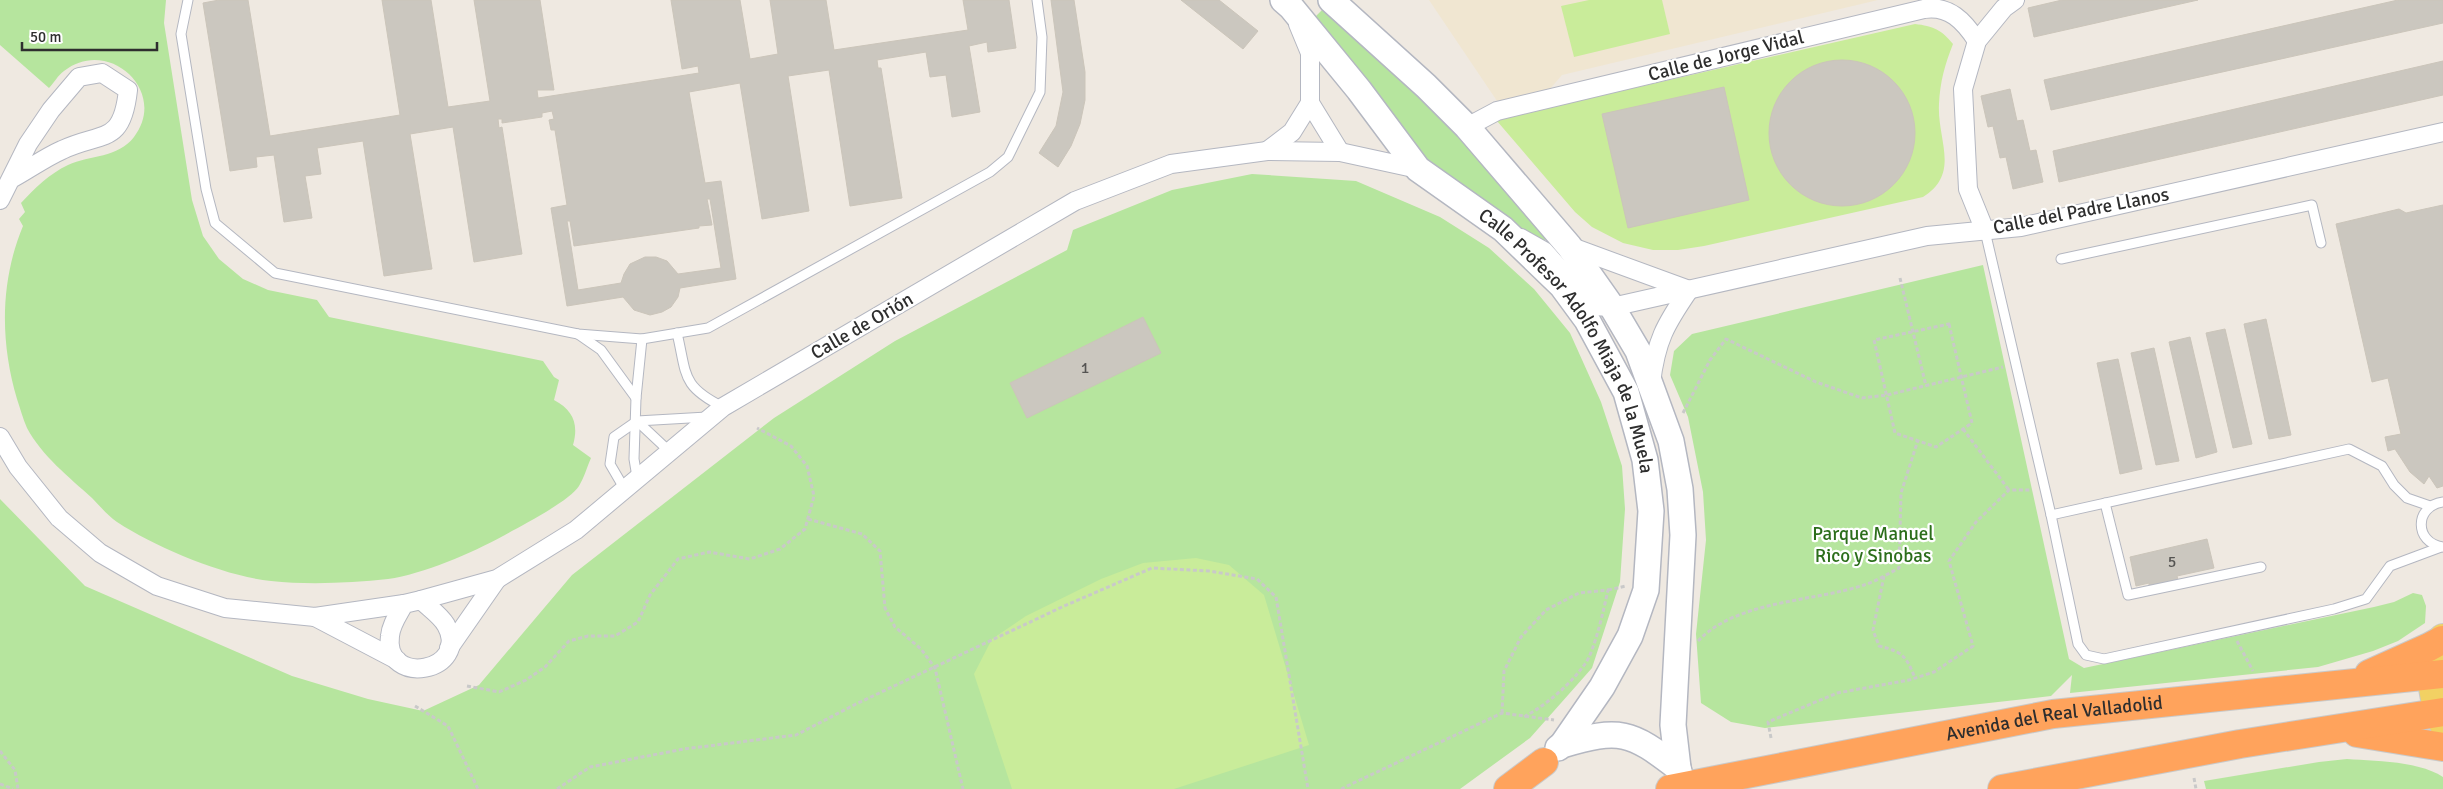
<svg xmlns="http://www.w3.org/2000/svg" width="2443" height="789" viewBox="0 0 2443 789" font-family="Signika,sans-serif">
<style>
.education{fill:#f0e6d1}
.green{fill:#b6e59e}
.pitch{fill:#c9ec9a}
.building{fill:#cbc7bf;stroke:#cbc5ba;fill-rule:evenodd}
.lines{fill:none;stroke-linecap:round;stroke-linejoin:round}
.lane-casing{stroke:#b4b7c1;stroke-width:11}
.street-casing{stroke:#b4b7c1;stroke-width:20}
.secondary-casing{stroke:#b4b7c1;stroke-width:28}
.primary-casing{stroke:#c9c9c9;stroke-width:30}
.highway-casing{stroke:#c9c9c9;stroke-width:30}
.path{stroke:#c9c9c9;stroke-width:3;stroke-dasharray:4 2.5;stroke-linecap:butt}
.lane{stroke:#fff;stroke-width:9}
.street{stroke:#fff;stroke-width:18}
.secondary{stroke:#fff;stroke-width:25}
.primary{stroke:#f2d163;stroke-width:28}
.highway{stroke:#ffa35c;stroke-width:28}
.labels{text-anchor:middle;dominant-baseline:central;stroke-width:4.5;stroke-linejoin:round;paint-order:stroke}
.number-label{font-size:16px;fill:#555452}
.street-label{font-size:19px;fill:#2e2e2e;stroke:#fff}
.park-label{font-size:19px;fill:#2c6e1b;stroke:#fff}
</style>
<rect width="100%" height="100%" fill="#efe9e1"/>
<path class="education" d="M1429,0H1878L1562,75L1549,90L1497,101Z"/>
<g class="green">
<path d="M0,0H166L164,23L192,200L203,236L219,259L243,279L268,290L317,300L329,317L543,361L554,377L559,380L554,400C573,410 579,424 573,445L591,458C587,467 584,478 579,486C570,501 519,527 503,536C472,553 423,574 388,579C351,583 308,585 271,581C224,576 157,548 117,522C108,516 100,506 92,498C69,477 42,456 27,428C23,419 20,408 17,399C0,342 0,281 23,226L19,219L25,212L21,203C35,188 49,174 68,165C90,155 118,158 134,137C169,91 108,36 64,71C58,75 54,83 49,88L0,45Z"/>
<path d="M1324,8L1459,132L1549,237L1543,241L1479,203L1421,157L1349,57L1314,18Z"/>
<path d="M1252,174L1356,181L1440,217L1489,248L1534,289L1570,333L1601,402L1622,466L1625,509L1620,582L1592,668L1530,738L1460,789H0V499L85,586L292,676L368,699L423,711L479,685L572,575L774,418L895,341L1067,250L1073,230L1172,190Z"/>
<path d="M1983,265L2069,659L2084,668L2374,607L2394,602L2413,593L2422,595L2426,606L2425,623L2398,641L2373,651L2318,667L2070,693L2072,675L2051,696L1765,728L1731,722L1701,703L1696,634L1706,540L1703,492L1688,417L1670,375L1674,351L1692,334Z"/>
<path d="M2347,759C2375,761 2419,761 2443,777V789H2206L2204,781L2319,762Z"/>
</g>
<g class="pitch">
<path d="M1589,0H1662L1670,34L1574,57L1561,6Z"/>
<path d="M1915,24C1933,26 1942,30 1953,44C1945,64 1940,82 1939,104C1937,140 1961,173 1923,197L1704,246L1678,250H1653L1623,243L1592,227L1575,212L1497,121L1498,119Z"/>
<path d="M1196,558L1229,565L1264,595L1309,745L1174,789H1012L974,674L992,639L1026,616L1101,579L1143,563Z"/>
</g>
<g class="building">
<path d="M219,0H248L270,136L400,115L382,0H431L448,107L490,101L474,0H540L554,90H537L538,98L699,73L698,66L682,69L671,0H740L750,59L778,54L770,0H826L834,50L968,30L963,0H1009L1016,48L988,52L987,42L969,46L980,112L952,117L946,75L930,77L926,52L877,60L878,68H881L902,198L850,206L829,70L788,76L809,211L762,219L740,83L689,92L705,183L721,181L736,279L680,288L678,297L671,307L662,312L650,315L634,310L623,297L567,306L551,208L567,205L555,130H551L549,120L554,119L552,111L542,113V117L502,123V119H498L499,128L502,127L522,254L474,262L453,127L410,134L432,269L384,276L363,141L317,148L321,174L305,176L312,218L284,222L274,155L256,157L257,167L230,171L203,3ZM707,199H710L721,268L678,274L667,261L656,257H645L630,264L624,274L621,283L578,290L567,221H570L574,246L699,228V226L712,225Z"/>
<path d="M1051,0H1074L1085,72V100L1080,124L1071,146L1058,167L1039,153L1056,126L1063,92Z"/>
<path d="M1181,0H1219L1258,31L1243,49Z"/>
<path d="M2062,0H2198L2034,37L2028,8Z"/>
<path d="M2398,0H2443V23L2051,110L2044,80Z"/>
<circle cx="1842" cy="133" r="73"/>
<path d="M2443,61V95L2059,182L2053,151Z"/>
<path d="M1724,87L1749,200L1628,228L1602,114Z"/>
<path d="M2010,89L2017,121L2023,120L2030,151L2036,150L2043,182L2013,189L2006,157L2000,158L1993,126L1988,127L1981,96Z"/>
<path d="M2443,205V486L2437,488L2429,476L2424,484L2410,472L2395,449L2388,451L2385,437L2401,434L2388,378L2372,382L2336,224L2399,209L2406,213Z"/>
<path d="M1143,317L1161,353L1027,418L1010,383Z"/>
<path d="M2266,319L2291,435L2269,439L2244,324Z"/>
<path d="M2225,329L2252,444L2233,448L2206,333Z"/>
<path d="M2190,337L2217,452L2196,458L2169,342Z"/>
<path d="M2154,348L2179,461L2156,465L2131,353Z"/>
<path d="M2118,359L2142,469L2120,474L2097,363Z"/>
<path d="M2207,539L2214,568L2177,576L2178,580L2149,586V583L2136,586L2130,557Z"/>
</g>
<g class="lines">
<defs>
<g id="lane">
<path d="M188,0L181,34L206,189L215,223L275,273L578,334L642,339L708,328L990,172L1008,157L1040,92L1042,37L1037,0"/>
<path d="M1985,231L2051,515L2078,644L2086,655L2104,659L2334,609L2366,599L2390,566L2441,547"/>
<path d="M2061,259L2312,205L2321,243"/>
<path d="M677,333C687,375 681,386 723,407"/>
<path d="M578,334L601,350L636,398"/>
<path d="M637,421L669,451"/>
<path d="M637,477L634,459L636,398L642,339"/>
<path d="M624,488L610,464L614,437L637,421L707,417"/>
<path d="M2105,503L2128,595L2261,567"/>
<path d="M2051,515L2349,449L2382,466L2394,485L2407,498L2430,506"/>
<path d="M2443,547C2414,543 2414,506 2443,502"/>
</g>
<g id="street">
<path d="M1310,103L1340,152"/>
<path d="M1467,127L1497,111L1924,9C1949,5 1964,21 1977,41"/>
<path d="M1267,151L1292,132L1310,103V53L1298,24"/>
<path d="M0,200L28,144L51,110L79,77L102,73L128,90C122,146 102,131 62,150C44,158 28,170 11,179"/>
<path d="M1985,231L1968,189L1963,89L1977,41L2004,8L2015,0"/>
<path d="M1521,238L1544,251L1593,306L1612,307L1927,236L2021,227L2443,132"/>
<path d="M1569,246L1689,290"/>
<path d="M1651,383C1656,341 1665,325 1689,290"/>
<path d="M0,437L18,467L59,518L100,553L157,586L225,608L315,617L404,604"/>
<path d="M421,600L497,579L576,530L723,407L1075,201L1171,164L1267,151L1340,152L1418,169"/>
<path d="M421,600C429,608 440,615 446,625C472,672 383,688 390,636C391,624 399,614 404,604Z"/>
<path d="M315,617L397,660"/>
<path d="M449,648L497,579"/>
</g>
<g id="secondary">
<path id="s1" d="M1283,0L1291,7L1359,90L1418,169L1503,229L1562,286L1587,320L1626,392L1645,460L1651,511L1646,590L1630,636L1602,687L1562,745"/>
<path d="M1331,0L1426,86L1467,127L1569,246L1612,307L1638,351L1671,441L1680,489L1683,535L1673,725L1678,768L1684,789"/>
<path d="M1558,748L1562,745C1620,728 1630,731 1678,768"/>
</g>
<path id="primary" d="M2443,638C2428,666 2430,694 2443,723"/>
<g id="highway">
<path d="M2369,674L2429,647L2442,640"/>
<path d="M2357,733L2443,747"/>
<path d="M1508,789L1544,762"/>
<path id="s2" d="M1670,789L2053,714L2443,674"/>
<path d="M2002,789L2240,744L2443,712"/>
</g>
</defs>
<use href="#lane" class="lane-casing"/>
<use href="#street" class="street-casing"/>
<use href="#secondary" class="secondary-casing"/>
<use href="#primary" class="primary-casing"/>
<use href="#highway" class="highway-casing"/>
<g class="path">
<path d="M1900,278L1926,386"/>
<path d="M1949,324L1972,423L1936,447L1895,433L1874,340Z"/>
<path d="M1683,413L1710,360L1726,339L1816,382L1862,398L1887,395L2003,367"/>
<path d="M1963,429L2009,490"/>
<path d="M808,519L862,534L880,551L885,608L895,627L921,649L935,668L963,789"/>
<path d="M1884,576L1873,630L1879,646C1903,652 1906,656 1915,678"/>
<path d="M1608,590L1626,586"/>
<path d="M1698,641C1737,600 1813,602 1864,585C1876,581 1888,574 1899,568L1901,493L1918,440"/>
<path d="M2237,641L2253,671"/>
<path d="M467,686L499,692L526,680L545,667L569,641L588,636H615L638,622L650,595L678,559L709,552L750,559L780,549L805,529L814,496L807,466L791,446L757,428"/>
<path d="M415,706L448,726L478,789"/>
<path d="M1502,713L1504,671L1521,637L1546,610L1579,593L1608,590C1604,608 1595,650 1585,664C1569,686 1547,704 1524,717"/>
<path d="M1771,738L1768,722L1837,693L1909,680L1934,672L1973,646L1949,561L1976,522L2009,490H2032"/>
<path d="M0,751L15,770L18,789"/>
<path d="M2194,778L2196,789"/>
<path d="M0,784L13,789"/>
<path d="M557,789L590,767L684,749L796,735L858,703L1062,607L1152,568L1209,571L1257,579L1276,597L1308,789"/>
<path d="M1341,789L1502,713L1554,720"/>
</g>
<use href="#lane" class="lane"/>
<use href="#street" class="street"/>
<use href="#secondary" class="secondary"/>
<use href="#primary" class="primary"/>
<use href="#highway" class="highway"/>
</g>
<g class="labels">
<g class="number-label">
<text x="1085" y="368">1</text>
<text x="2172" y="562">5</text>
</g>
<g class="street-label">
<text transform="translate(1726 56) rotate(-14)">Calle de Jorge Vidal</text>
<text transform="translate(2081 211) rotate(-11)">Calle del Padre Llanos</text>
<text transform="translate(862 326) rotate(-30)">Calle de Orión</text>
<text stroke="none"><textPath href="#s1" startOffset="452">Calle Profesor Adolfo Miaja de la Muela</textPath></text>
<text stroke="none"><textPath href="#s2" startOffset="391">Avenida del Real Valladolid</textPath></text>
</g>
<g class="park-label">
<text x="1873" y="534">Parque Manuel<tspan x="1873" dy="22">Rico y Sinobas</tspan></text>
</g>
</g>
<path d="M22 42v8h135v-8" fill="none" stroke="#2e2e2e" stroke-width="2.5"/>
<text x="30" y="42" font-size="15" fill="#2e2e2e" stroke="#ffffff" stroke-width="4" paint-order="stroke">50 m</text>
</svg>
